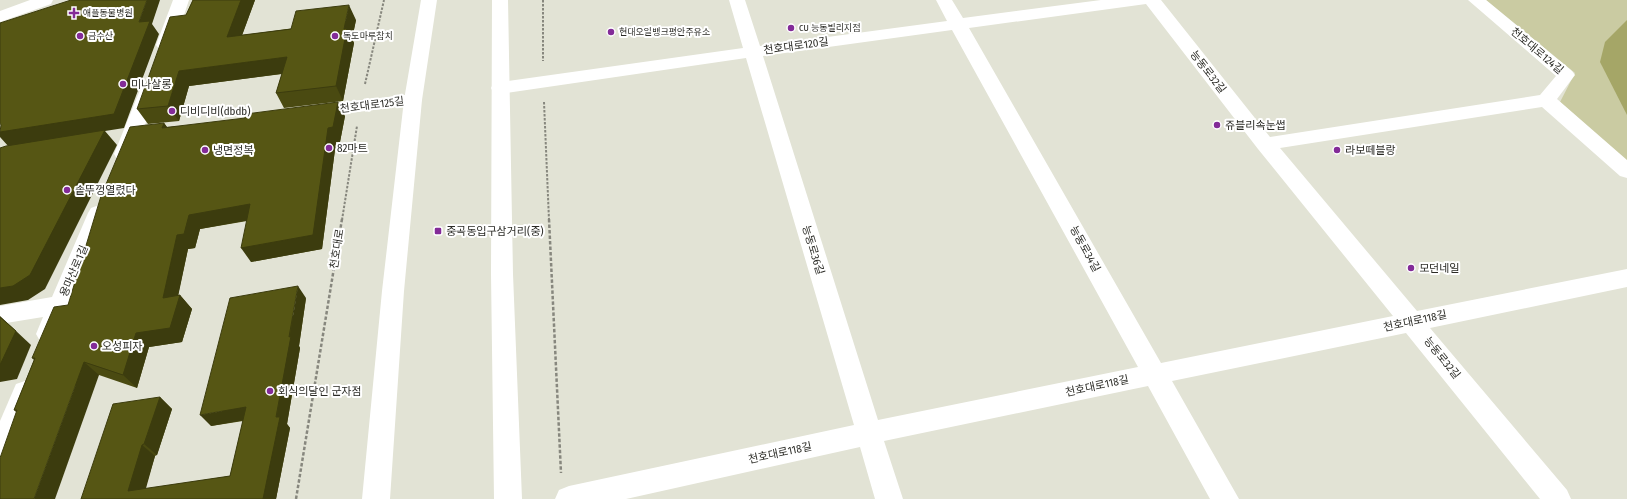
<svg xmlns="http://www.w3.org/2000/svg" width="1627" height="499" viewBox="0 0 1627 499" font-family="'Fira Sans Condensed','Noto Sans KR',sans-serif">
<style>
.green{fill:#cacba2}
.forest{fill:#a5a667}
.lines{fill:none;stroke-linecap:round;stroke-linejoin:round}
.path-far1{stroke:#87877e;stroke-width:2;stroke-dasharray:2.5 1.5;stroke-linecap:butt}
.path{stroke:#87877e;stroke-width:2.5;stroke-dasharray:3.5 2;stroke-linecap:butt}
.minor{fill:#fff;fill-rule:evenodd}
.major{fill:#fff;fill-rule:evenodd}
.wall{fill:#4a4a11}
.shaded-wall{fill:#3c3c0e}
.building{fill:#565614;stroke:#3c3c0e}
.poi-dot{fill:#832b98;stroke:#fff;stroke-width:1.5}
.labels{text-anchor:middle;dominant-baseline:central;stroke-width:4;stroke-linejoin:round;paint-order:stroke}
.far-poi-label{font-size:9px;fill:#2b2b26;stroke:#fff;text-anchor:start}
.street-label{font-size:11px;fill:#2b2b26;stroke:#fff}
.poi-label{font-size:11px;fill:#2b2b26;stroke:#fff;text-anchor:start}
</style>
<rect width="100%" height="100%" fill="#e2e3d5"/>
<path class="green" d="M1486,0H1627V162L1560,102L1575,73Z"/>
<path class="forest" d="M1627,20V115L1600,62L1605,42Z"/>
<g class="lines">
<g class="path-far1">
<path d="M543,0V61"/>
<path d="M365,84L384,0"/>
<path d="M544,102L549,220"/>
<path d="M342,220L357,126"/>
</g>
<g class="path">
<path d="M549,219L561,473"/>
<path d="M296,499L342,219"/>
</g>
<g class="minor">
<path d="M173,0H189L174,45L171,49L165,50L159,49L156,45Z"/>
<path d="M729,0H745L760,46L947,21L936,0H952L963,18L1101,0H1161L1270,137L1540,95L1556,76L1468,0H1486L1572,71L1575,75L1557,99L1627,160V178L1620,176L1542,107L1280,148L1417,311L1627,269V287L1430,328L1567,490L1571,499H1540L1406,333L1172,381L1239,499H1210L1148,386L884,441L903,499H875L860,447L626,499H555L559,490L569,486L854,425L746,58L500,94L493,92L491,88L493,84L500,82L743,48ZM1146,4L1258,149L1393,316L1161,363L969,28ZM952,30L1138,367L878,420L763,56Z"/>
<path d="M151,79L158,81L160,85L134,154L131,159L124,161L117,159L114,154L142,85L144,81Z"/>
<path d="M413,94L420,96L422,100L420,104L311,118L304,116L301,112L304,108L311,106Z"/>
<path d="M99,205L107,208L110,213L56,341L48,344L40,341L36,334L43,317L0,324V306L52,297L88,213L91,208Z"/>
<path d="M25,381L34,384L38,392L9,460L0,464V421L16,384Z"/>
</g>
<g class="major">
<path d="M30,0H53L51,4L0,22V11Z"/>
<path d="M421,0H437L422,100L404,291L390,499H362L382,291L404,100Z"/>
<path d="M492,0H508L513,274L522,499H494L491,274Z"/>
</g>
</g>
<g class="wall">
<path d="M193,0H255L242,35L356,20L352,39L354,43L343,101L284,108L276,93L282,74L189,86L179,121L148,124L137,109L186,15Z"/>
<path d="M345,116L340,142H336L322,249L251,262L247,221L200,229L195,248L188,249L178,295H180L192,309L182,342L149,347L137,388L99,375L16,412L14,410L34,360L32,358L68,305L164,123L167,127Z"/>
<path d="M306,298L299,346L300,348L287,424L290,428L276,499H81L160,397L172,409L157,455L155,456L145,489L230,476L243,421L211,426Z"/>
</g>
<g class="shaded-wall">
<path d="M147,0H160L152,24L159,34L124,128L105,131L117,145L45,289L28,300L0,305V288L9,147L0,137V132L139,22Z"/>
<path d="M241,0H255L236,52L227,37Z"/>
<path d="M349,5L356,20L352,39L354,43L343,101L336,86L344,29Z"/>
<path d="M287,57L295,72L189,86L179,121L168,106L179,71Z"/>
<path d="M338,102L345,116L340,142H336L322,249L251,262L241,248L328,128Z"/>
<path d="M164,123L174,137L162,128Z"/>
<path d="M250,204L260,218L200,229L195,248L188,249L175,311L163,298L177,235L189,215Z"/>
<path d="M298,286L306,298L299,346L300,348L287,424L290,428L276,499H263Z"/>
<path d="M180,295L192,309L182,342L149,347L137,388L123,375L136,333Z"/>
<path d="M0,316L31,345L17,379L0,382Z"/>
<path d="M84,362L99,375L55,499H34Z"/>
<path d="M160,397L172,409L157,455L144,444Z"/>
<path d="M246,407L256,418L211,426L200,415Z"/>
<path d="M142,445L155,456L143,499L128,491Z"/>
</g>
<g class="building">
<path d="M71,0H147L139,22L150,21L114,114L0,132L1,125L0,123V23Z"/>
<path d="M193,0H241L227,37L291,29L296,11L349,5L344,29L347,28L336,86L276,93L287,57L179,71L168,106L137,109L170,17L186,15Z"/>
<path d="M338,102L333,127L328,128L313,235L241,248L250,204L189,215L184,234L177,235L163,298L180,295L170,328L136,333L123,375L84,362L34,499H0V458L17,410H14L35,358H32L54,307L68,305L101,196L130,127L164,123L162,128L245,118L246,114Z"/>
<path d="M105,130L30,275L13,286L0,288V148L6,146Z"/>
<path d="M298,286L289,337L291,336L276,417H280L263,499H81L113,404L160,397L144,444L142,445L128,491L230,476L246,407L200,415L230,298Z"/>
<path d="M0,317L16,331L0,365Z"/>
</g>
<g class="poi-dot">
<path d="M72 7h4v4h4v4h-4v4h-4v-4h-4v-4h4z"/>
<circle cx="791" cy="28" r="4"/>
<circle cx="611" cy="32" r="4"/>
<circle cx="80" cy="36" r="4"/>
<circle cx="335" cy="36" r="4"/>
<circle cx="123" cy="84" r="4"/>
<circle cx="172" cy="111" r="4"/>
<circle cx="1217" cy="125" r="4"/>
<circle cx="329" cy="148" r="4"/>
<circle cx="205" cy="150" r="4"/>
<circle cx="1337" cy="150" r="4"/>
<circle cx="67" cy="190" r="4"/>
<rect x="434" y="227" width="8" height="8" rx="2"/>
<circle cx="1411" cy="268" r="4"/>
<circle cx="94" cy="346" r="4"/>
<circle cx="270" cy="391" r="4"/>
</g>
<g class="labels">
<g class="far-poi-label">
<text x="83" y="13">애플동물병원</text>
<text x="799" y="28">CU 능동빌리지점</text>
<text x="619" y="32">현대오일뱅크평안주유소</text>
<text x="88" y="36">금수산</text>
<text x="343" y="36">독도마루참치</text>
</g>
<g class="street-label">
<text transform="translate(796 46) rotate(-8)">천호대로120길</text>
<text transform="translate(1537 51) rotate(40)">천호대로124길</text>
<text transform="translate(1208 72) rotate(52)">능동로32길</text>
<text transform="translate(372 105) rotate(-7)">천호대로125길</text>
<text transform="translate(337 249) rotate(-81)">천호대로</text>
<text transform="translate(1085 249) rotate(61)">능동로34길</text>
<text transform="translate(813 250) rotate(73)">능동로36길</text>
<text transform="translate(74 271) rotate(-67)">용마산로1길</text>
<text transform="translate(1415 321) rotate(-12)">천호대로118길</text>
<text transform="translate(1442 358) rotate(51)">능동로32길</text>
<text transform="translate(1097 386) rotate(-12)">천호대로118길</text>
<text transform="translate(780 453) rotate(-12)">천호대로118길</text>
</g>
<g class="poi-label">
<text x="131" y="84">미나살롱</text>
<text x="180" y="111">디비디비(dbdb)</text>
<text x="1225" y="125">쥬블리속눈썹</text>
<text x="337" y="148">82마트</text>
<text x="213" y="150">냉면정복</text>
<text x="1345" y="150">라보떼블랑</text>
<text x="75" y="190">솥뚜껑열렸다</text>
<text x="446" y="231">중곡동입구삼거리(중)</text>
<text x="1419" y="268">모던네일</text>
<text x="102" y="346">오성피자</text>
<text x="278" y="391">회식의달인 군자점</text>
</g>
</g>
</svg>
